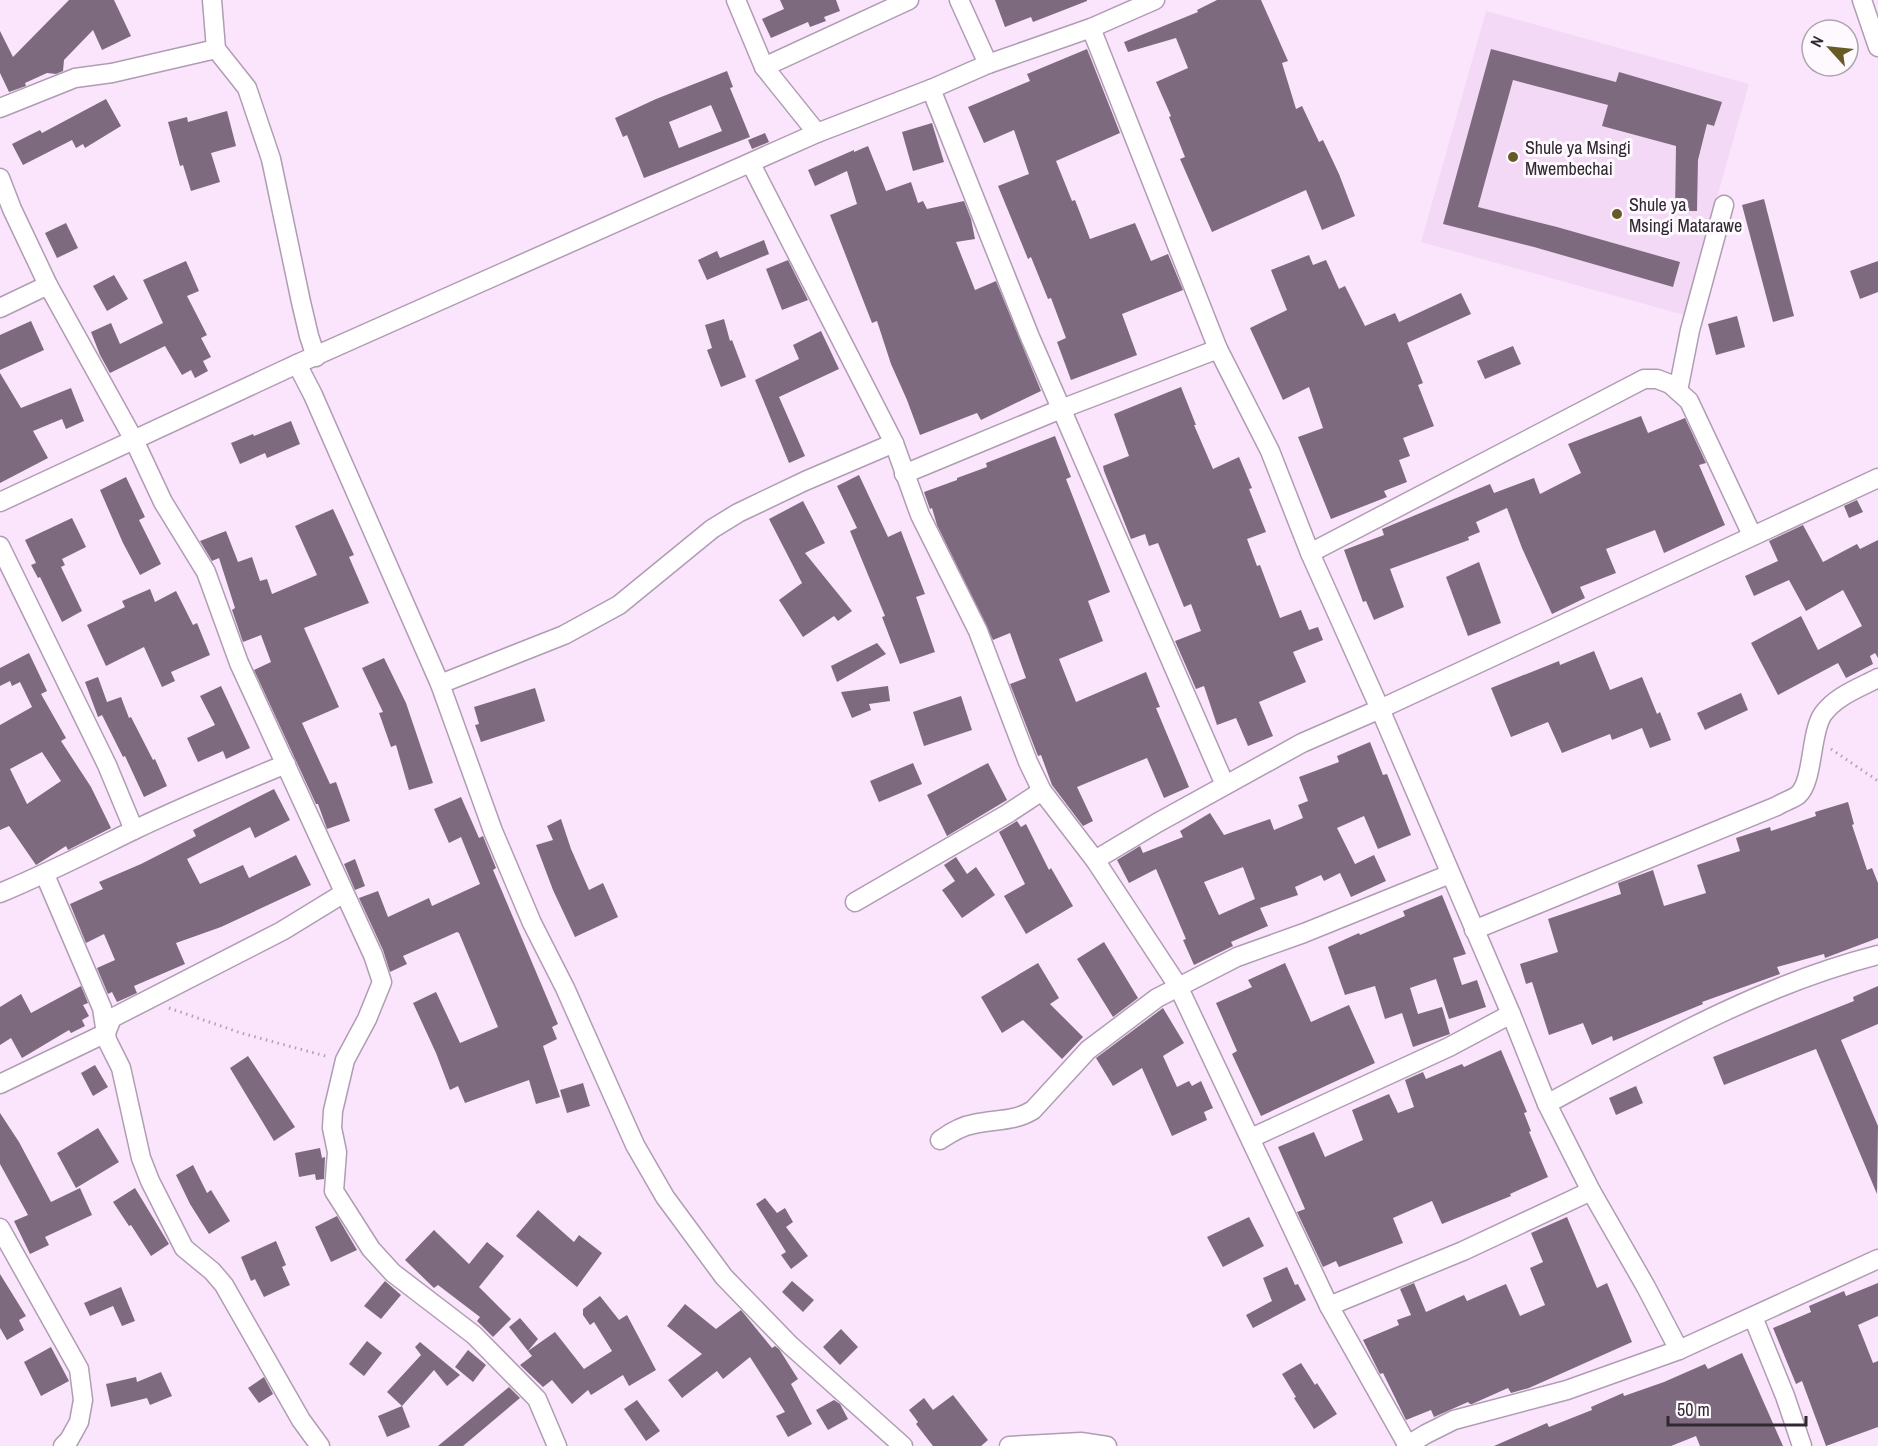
<svg xmlns="http://www.w3.org/2000/svg" width="1878" height="1446" viewBox="0 0 1878 1446" font-family="'Archivo Narrow',sans-serif">
<style>
.built{fill:#f4d9f7}
.building{fill:#7e6a7e;fill-rule:evenodd}
.lines{fill:none;stroke-linecap:round;stroke-linejoin:round}
.minor-casing{stroke:#b09cb3;stroke-width:21}
.path{stroke:#b1a1b4;stroke-width:3;stroke-dasharray:1.5 4.5;stroke-linecap:butt}
.minor{stroke:#fff;stroke-width:18}
.poi-dot{fill:#685a27;stroke:#fdf9fe;stroke-width:2}
.labels{text-anchor:middle;dominant-baseline:central;stroke-width:6;stroke-linejoin:round;paint-order:stroke}
.poi-label{font-size:18px;fill:#312932;stroke:#fdf9fe;text-anchor:start}
</style>
<rect width="100%" height="100%" fill="#fae5fd"/>
<path class="built" d="M1486,11L1749,84L1684,315L1421,242Z"/>
<g class="building">
<path d="M69,0H114L131,36L102,50L93,30L64,60L63,71L56,74L47,73L25,83L26,86L9,92L0,73V31L13,57Z"/>
<path d="M780,0H836L840,11L824,17L826,21L810,27L808,22L771,38L762,19L784,9Z"/>
<path d="M995,0H1087V1L1033,22L1031,17L1005,27Z"/>
<path d="M1217,0H1261L1288,61L1282,63L1296,109L1302,106L1319,142L1323,140L1339,174L1355,216L1322,230L1306,190L1212,232L1180,159L1185,157L1169,117L1171,116L1156,82L1188,68L1176,38L1128,52L1124,42L1198,12L1197,10Z"/>
<path d="M1087,49L1120,133L1056,161L1072,201L1075,200L1090,239L1135,223L1151,261L1168,254L1183,290L1122,314L1137,355L1071,380L1057,342L1066,338L1051,298L1048,299L1031,257L1028,259L998,186L1029,174L1014,130L984,143L968,107L1030,81L1027,74Z"/>
<path d="M1491,49L1616,82L1619,72L1722,102L1714,126L1707,124L1698,160L1697,211H1675L1676,146L1602,126L1608,105L1513,80L1478,207L1557,227L1680,262L1673,287L1534,247L1443,224Z"/>
<path d="M727,71L733,87L730,88L750,137L644,178L627,135L623,137L615,118L656,99ZM711,105L722,131L679,148L669,122Z"/>
<path d="M106,99L121,126L85,148L83,144L76,148L72,140L23,165L12,144L40,130L42,133Z"/>
<path d="M227,111L236,146L211,153L220,182L191,191L183,165L180,166L168,122L187,117L188,122Z"/>
<path d="M932,123L944,162L913,171L902,132Z"/>
<path d="M765,133L769,142L752,149L748,140Z"/>
<path d="M868,146L886,191L911,182L918,203L923,201L927,209L964,201L971,219L975,239L956,242L975,290L996,281L1041,391L981,420L977,413L920,435L907,400L891,364L877,321L872,323L830,215L857,204L847,171L815,186L808,170L854,150V152Z"/>
<path d="M1764,199L1794,316L1773,322L1742,205Z"/>
<path d="M66,223L78,248L57,258L45,233Z"/>
<path d="M764,240L769,254L707,280L698,260L717,251L720,258Z"/>
<path d="M1309,255L1313,265L1326,260L1339,289L1345,286L1365,326L1395,313L1399,322L1461,293L1471,314L1407,343L1423,383L1418,385L1434,426L1403,438L1410,456L1399,460L1407,482L1384,491L1387,497L1331,519L1298,437L1323,428L1309,387L1283,400L1250,328L1287,310L1271,270Z"/>
<path d="M788,260L808,300L782,310L766,269Z"/>
<path d="M186,261L199,291L187,296L207,335L201,338L211,357L203,361L208,371L195,378L191,370L182,375L165,346L110,373L100,355L91,332L111,323L120,344L163,323L143,280Z"/>
<path d="M1878,261V292L1860,299L1850,271Z"/>
<path d="M114,275L128,299L107,311L93,286Z"/>
<path d="M1737,316L1745,347L1716,355L1708,324Z"/>
<path d="M724,319L730,341L732,340L746,377L721,387L707,350L712,348L705,325Z"/>
<path d="M31,321L44,350L0,370V335Z"/>
<path d="M821,331L839,369L779,397L805,456L789,463L755,380L799,359L793,345Z"/>
<path d="M1513,346L1521,364L1485,379L1477,361Z"/>
<path d="M0,373L21,408L71,388L84,421L66,429L62,419L33,431L48,458L0,483Z"/>
<path d="M1181,387L1196,425H1194L1213,469L1239,457L1252,488L1249,489L1266,532L1247,539L1257,566L1260,565L1280,618L1301,610L1309,630L1318,627L1323,640L1293,652L1306,682L1259,702L1273,736L1248,746L1236,718L1217,725L1204,686L1196,689L1175,641L1201,631L1191,604L1184,607L1158,543L1149,546L1145,534L1131,539L1104,471L1103,466L1129,456L1114,414Z"/>
<path d="M1641,416L1648,433L1685,418L1706,463L1699,465L1725,525L1664,553L1655,530L1606,549L1616,573L1580,587L1585,598L1552,614L1522,548L1507,508L1476,522L1480,532L1468,537L1469,540L1390,569L1404,607L1374,620L1366,601L1363,602L1344,550L1384,535L1382,529L1490,484L1494,493L1534,478L1540,494L1581,473L1568,444Z"/>
<path d="M291,421L300,444L267,458L265,453L240,464L231,443L253,434L254,436Z"/>
<path d="M1055,436L1071,477L1066,479L1110,592L1088,601L1103,641L1059,659L1076,702L1146,672L1160,707L1156,708L1189,787L1164,798L1147,758L1077,787L1093,821L1083,826L1052,785L1041,755L1038,756L1010,684L1026,678L1010,633L993,640L937,525L932,508L930,509L924,492L957,480V478L987,467L986,463Z"/>
<path d="M859,475L888,537L901,531L925,594L916,597L935,652L900,664L882,617L885,616L850,531L857,528L837,486Z"/>
<path d="M126,477L145,517L139,520L161,564L140,575L123,543L100,490Z"/>
<path d="M1857,500L1863,512L1849,518L1844,506Z"/>
<path d="M803,501L825,543L805,553L852,611L838,621L834,616L803,637L779,600L802,583L769,519Z"/>
<path d="M333,509L354,555L349,557L369,603L304,628L339,707L302,723L330,784L336,782L350,821L327,829L318,804H316L254,670L271,662L261,635L243,642L232,610L235,608L219,558L212,561L200,541L226,531L238,562L252,557L260,581L267,579L272,594L317,575L295,526Z"/>
<path d="M72,518L86,547L62,559L65,565L61,567L82,611L62,622L40,577L38,578L31,565L36,563L25,540Z"/>
<path d="M1803,525L1823,562L1857,544L1860,549L1878,540V658L1875,653L1870,656L1873,664L1846,678L1838,663L1778,695L1751,643L1801,616L1818,650L1862,626L1843,590L1806,611L1789,580L1754,596L1745,576L1778,561L1769,541Z"/>
<path d="M1479,562L1501,623L1468,636L1446,577Z"/>
<path d="M150,589L155,602L176,591L193,625L197,623L210,655L171,672L175,681L162,687L144,647L106,666L87,625L125,607L122,601Z"/>
<path d="M877,643L886,654L837,682L831,666Z"/>
<path d="M1594,651L1610,690L1642,677L1657,714L1660,712L1671,740L1650,748L1642,728L1612,740L1610,734L1562,753L1548,722L1511,737L1491,688L1559,661L1560,665Z"/>
<path d="M29,653L47,691L41,694L66,738L61,741L91,787L111,828L68,850L66,846L36,865L9,826L0,830V725L32,707L20,682L12,686L10,681L0,686V668ZM42,752L61,781L27,804L10,769Z"/>
<path d="M384,658L406,703L433,783L409,790L396,745L391,747L379,713L383,712L362,668Z"/>
<path d="M98,677L107,702L121,697L129,718L131,717L153,760L155,759L167,786L144,797L125,756L123,757L102,715L98,717L85,682Z"/>
<path d="M221,686L250,748L226,759L223,751L198,762L187,738L215,725L200,696Z"/>
<path d="M888,686L890,701L869,704L871,710L852,718L841,692Z"/>
<path d="M535,688L545,721L481,742L475,725L479,724L474,707Z"/>
<path d="M1741,693L1748,710L1705,730L1697,713Z"/>
<path d="M961,696L972,730L924,746L913,712Z"/>
<path d="M1370,742L1383,775L1387,774L1411,835L1378,849L1364,816L1337,828L1355,864L1374,855L1386,881L1351,897L1340,873L1324,881L1321,875L1295,887L1298,895L1260,908L1268,926L1231,942L1233,946L1194,965L1183,940L1186,939L1156,869L1129,883L1117,860L1140,846L1143,853L1183,837L1180,831L1210,813L1224,835L1270,819L1274,830L1303,818L1298,805L1308,801L1299,777L1339,762L1337,756ZM1243,867L1255,899L1219,915L1204,882Z"/>
<path d="M913,763L922,784L879,802L870,781Z"/>
<path d="M988,763L1007,800L947,836L927,795Z"/>
<path d="M274,789L290,820L255,838L250,827L187,859L200,884L243,865L249,878L296,855L311,885L221,927L176,943L185,964L134,986L137,993L117,1002L112,992L108,994L97,968L115,960L104,934L86,943L70,904L103,889L99,882L141,864L196,836L193,830Z"/>
<path d="M461,797L479,838L483,836L496,868L493,870L558,1024L552,1027L557,1039L543,1046L560,1097L536,1104L529,1080L465,1103L458,1086L450,1090L436,1053L413,1003L436,992L460,1043L498,1027L459,933L457,932L403,956L407,964L390,972L383,950L359,898L378,891L388,917L429,898L432,906L480,884L461,837L449,843L434,809Z"/>
<path d="M1848,802L1854,824L1852,825L1867,870L1872,868L1878,883V938L1825,958L1824,954L1777,967L1780,974L1702,1002L1703,1004L1613,1041L1612,1036L1592,1045L1583,1023L1549,1035L1532,982L1526,984L1520,964L1558,952L1548,919L1621,894L1618,883L1653,870L1664,906L1706,893L1697,865L1740,851L1736,838L1770,827L1771,831L1816,816L1815,812Z"/>
<path d="M561,819L571,849L589,890L603,883L618,917L575,937L553,890L536,845L553,840L547,826Z"/>
<path d="M1017,821L1021,827L1026,824L1049,870L1051,868L1073,906L1026,934L1004,896L1025,884L999,832Z"/>
<path d="M956,857L967,874L976,867L995,895L962,918L942,890L955,881L944,865Z"/>
<path d="M355,859L365,886L355,890L344,864Z"/>
<path d="M1442,895L1466,954L1453,958L1462,985L1477,980L1486,1007L1449,1019L1436,979L1410,988L1418,1014L1442,1007L1450,1034L1413,1047L1402,1013L1385,1019L1375,986L1345,995L1328,947L1359,933L1360,935L1405,916L1403,911Z"/>
<path d="M1104,942L1138,998L1113,1017L1077,959Z"/>
<path d="M1038,963L1059,998L1050,1004L1083,1037L1062,1059L1023,1020L1002,1033L981,997Z"/>
<path d="M1285,963L1311,1022L1349,1005L1375,1063L1261,1116L1232,1054L1237,1051L1216,1003L1252,987L1248,980Z"/>
<path d="M81,986L88,1003L83,1005L89,1016L82,1020L85,1026L71,1033L69,1030L22,1058L11,1038L0,1045V1007L21,994L31,1013Z"/>
<path d="M1878,986V1024L1841,1040L1878,1126L1877,1194L1816,1049L1724,1085L1713,1057L1854,1001L1853,997Z"/>
<path d="M1163,1008L1184,1043L1163,1056L1177,1087L1189,1081L1192,1086L1201,1081L1213,1108L1204,1112L1207,1120L1172,1136L1142,1068L1113,1086L1096,1058Z"/>
<path d="M1501,1050L1527,1112L1524,1113L1531,1131L1529,1132L1548,1177L1510,1194L1511,1196L1442,1224L1432,1201L1393,1218L1403,1243L1339,1267L1336,1261L1323,1267L1297,1212L1305,1209L1278,1147L1314,1132L1325,1157L1363,1140L1352,1110L1389,1094L1398,1113L1414,1107L1405,1080L1423,1072L1426,1079L1462,1064L1464,1067Z"/>
<path d="M248,1056L295,1127L274,1141L230,1068Z"/>
<path d="M95,1065L108,1087L93,1096L81,1073Z"/>
<path d="M583,1083L590,1106L567,1113L560,1090Z"/>
<path d="M1636,1086L1643,1103L1616,1115L1609,1098Z"/>
<path d="M0,1113L19,1142L51,1202L80,1188L92,1215L45,1237L49,1245L30,1254L14,1221L28,1215L0,1164Z"/>
<path d="M98,1128L119,1162L76,1188L57,1153Z"/>
<path d="M320,1148L322,1158L325,1157L324,1179L316,1180L315,1174L299,1177L295,1153Z"/>
<path d="M193,1165L207,1193L211,1190L230,1221L209,1234L190,1204L176,1175Z"/>
<path d="M135,1188L169,1244L151,1256L131,1225L129,1226L113,1202Z"/>
<path d="M765,1198L777,1213L785,1208L793,1222L786,1227L808,1256L791,1269L781,1255L786,1252L756,1204Z"/>
<path d="M538,1210L574,1242L579,1235L602,1253L577,1287L516,1236Z"/>
<path d="M337,1216L357,1250L331,1262L315,1227Z"/>
<path d="M1249,1217L1264,1246L1223,1267L1207,1237Z"/>
<path d="M1567,1217L1597,1288L1607,1283L1632,1342L1529,1388L1511,1393L1508,1388L1472,1404H1470L1468,1402L1434,1417L1431,1410L1406,1420L1383,1373L1380,1374L1363,1340L1399,1325L1397,1320L1411,1315L1400,1289L1414,1283L1426,1312L1464,1295L1467,1301L1506,1284L1520,1316L1545,1305L1530,1268L1543,1262L1531,1233Z"/>
<path d="M434,1230L469,1264L487,1242L504,1256L479,1287L511,1319L493,1337L477,1321L480,1317L438,1285L434,1288L405,1260Z"/>
<path d="M276,1241L286,1265L282,1267L290,1285L264,1297L255,1279L251,1281L241,1257Z"/>
<path d="M1287,1267L1295,1285L1298,1284L1306,1300L1253,1328L1246,1315L1272,1301L1263,1278Z"/>
<path d="M0,1274L26,1316L19,1320L24,1330L7,1340L0,1328Z"/>
<path d="M385,1281L401,1295L381,1319L364,1306Z"/>
<path d="M792,1281L814,1300L803,1312L782,1292Z"/>
<path d="M1878,1283V1316L1858,1325L1873,1363L1878,1361V1427L1826,1446L1802,1381L1796,1384L1773,1328L1811,1312L1809,1306L1844,1291L1846,1296Z"/>
<path d="M121,1287L135,1321L122,1326L113,1306L90,1316L84,1303Z"/>
<path d="M600,1296L619,1320L627,1315L656,1370L629,1386L623,1375L591,1395L588,1390L572,1404L552,1380L543,1387L520,1365L532,1356L528,1351L555,1332L584,1369L612,1351L594,1322L590,1325L583,1315V1309Z"/>
<path d="M685,1304L716,1329L741,1310L772,1348L775,1346L779,1349L798,1379L791,1384L812,1424L788,1437L776,1416L785,1412L750,1357L723,1379L717,1371L682,1398L668,1380L702,1354L667,1326Z"/>
<path d="M520,1318L538,1339L528,1351L509,1327Z"/>
<path d="M841,1329L858,1347L840,1365L823,1347Z"/>
<path d="M367,1341L382,1353L364,1376L349,1364Z"/>
<path d="M420,1342L460,1375L447,1386L434,1370L402,1406L387,1392L421,1355L415,1347Z"/>
<path d="M51,1347L69,1381L41,1396L24,1362Z"/>
<path d="M468,1350L486,1365L473,1382L455,1367Z"/>
<path d="M1742,1353L1783,1446H1700L1696,1436L1671,1446H1494L1547,1423L1549,1427L1592,1410L1591,1407L1623,1393L1624,1396L1664,1382L1705,1364L1708,1369Z"/>
<path d="M1301,1363L1315,1385L1317,1383L1337,1414L1314,1429L1294,1398L1296,1397L1282,1374Z"/>
<path d="M161,1372L172,1396L150,1405L147,1398L111,1407L106,1384L136,1377L137,1382Z"/>
<path d="M264,1377L273,1394L259,1403L248,1388Z"/>
<path d="M509,1387L520,1398L463,1446H438Z"/>
<path d="M953,1395L988,1440L981,1446H933L916,1424L918,1422L909,1410L924,1398L933,1410Z"/>
<path d="M637,1400L660,1431L646,1441L624,1409Z"/>
<path d="M834,1400L840,1404L848,1419L828,1430L816,1410Z"/>
<path d="M402,1406L410,1427L387,1437L378,1416Z"/>
</g>
<g class="lines">
<defs>
<g id="minor">
<path d="M212,0L216,49L247,88L271,159L301,302L309,336L316,357"/>
<path d="M736,0L764,67L817,133"/>
<path d="M959,0L988,64"/>
<path d="M1862,0L1878,47"/>
<path d="M1091,28L1218,349L1270,451L1310,553L1380,709L1511,1014L1547,1104L1591,1191L1646,1287L1679,1350"/>
<path d="M764,67L909,0"/>
<path d="M931,89L1030,337L1225,785"/>
<path d="M0,108L75,78L112,73L216,49"/>
<path d="M751,164L894,443L920,515L978,631L1028,762L1042,791L1095,860L1178,986L1329,1306L1408,1446"/>
<path d="M0,178L12,209L48,285L134,440L163,502L206,572L239,663L373,955L382,982L367,1019L345,1060L333,1111L332,1128L337,1152L334,1191L371,1249L393,1273L474,1335L537,1399L557,1446"/>
<path d="M0,308L48,285"/>
<path d="M297,364L313,395L440,684L493,831L532,923L565,988L635,1145L665,1197L724,1277L790,1345L903,1446"/>
<path d="M1678,391L1690,330L1724,205"/>
<path d="M904,474L1061,409L1218,349"/>
<path d="M0,502L297,364L817,133L931,89L988,64L1091,28L1155,0"/>
<path d="M0,546L107,765L134,830"/>
<path d="M1310,553L1644,379H1657L1670,384L1689,401L1752,535"/>
<path d="M440,684L564,635L619,605L712,529L738,513L805,481L894,443"/>
<path d="M1095,860L1157,823L1302,743L1380,709L1878,478"/>
<path d="M45,875L102,1008L107,1040L121,1068L141,1158L150,1181L184,1248L212,1271L224,1285L301,1420L320,1446"/>
<path d="M0,893C46,874 89,852 134,830C184,806 235,785 286,764"/>
<path d="M855,902L1007,814L1042,791"/>
<path d="M1474,930L1777,806C1783,802 1793,799 1798,795C1814,781 1810,732 1823,714C1836,696 1859,688 1878,678"/>
<path d="M0,1084L106,1033L112,1018L282,931L344,893"/>
<path d="M1547,1104C1654,1046 1760,985 1878,955"/>
<path d="M1251,1138L1449,1047L1511,1014"/>
<path d="M940,1140C950,1133 961,1126 974,1124C995,1119 1014,1122 1033,1110L1088,1050L1157,998L1237,957L1304,933L1450,874"/>
<path d="M0,1228L79,1369L83,1400L79,1422L69,1440L63,1446"/>
<path d="M1329,1306L1463,1251L1591,1191"/>
<path d="M1753,1317L1785,1396L1802,1446"/>
<path d="M1009,1446L1081,1442L1107,1446"/>
<path d="M1406,1446L1426,1434L1454,1420L1567,1390L1679,1350L1878,1259"/>
</g>
</defs>
<use href="#minor" class="minor-casing"/>
<g class="path">
<path d="M1831,749L1878,781"/>
<path d="M169,1008L241,1033L329,1057"/>
</g>
<use href="#minor" class="minor"/>
</g>
<g class="poi-dot">
<circle cx="1513" cy="157" r="6"/>
<circle cx="1617" cy="214" r="6"/>
</g>
<g class="labels">
<g class="poi-label">
<text x="1525" y="147">Shule ya Msingi<tspan x="1525" dy="21">Mwembechai</tspan></text>
<text x="1629" y="204">Shule ya<tspan x="1629" dy="21">Msingi Matarawe</tspan></text>
</g>
</g>
<g transform="translate(1830 48) rotate(297)"><circle r="28" fill="#fdf9fe" stroke="#aba6ac" stroke-width="1.5"/>
<path d="M0-4.5L10 22L0 15L-10 22Z" fill="#685a27"/>
<text y="-9" font-size="16" font-weight="bold" text-anchor="middle" fill="#312932">N</text>
</g>
<path d="M1668 1416v9h138v-9" fill="none" stroke="#312932" stroke-width="3"/>
<text x="1677" y="1416" font-size="18" fill="#312932" stroke="#fdf9fe" stroke-width="4.5" paint-order="stroke">50 m</text>
</svg>
